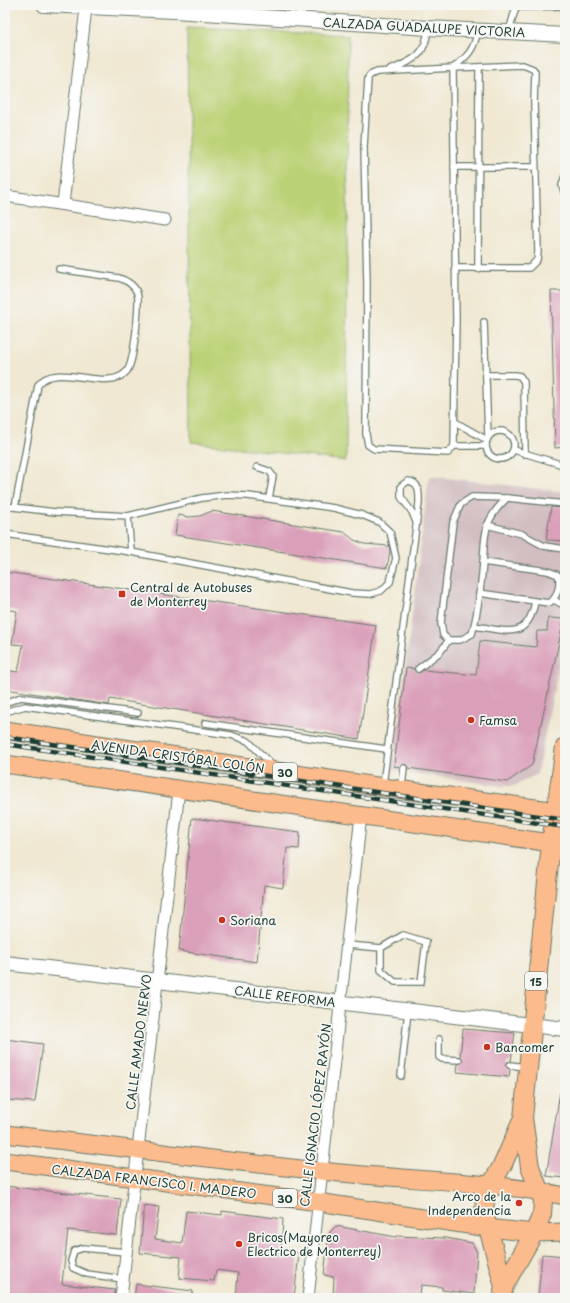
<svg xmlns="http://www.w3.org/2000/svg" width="570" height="1303" viewBox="0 0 570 1303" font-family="'Playpen Sans',sans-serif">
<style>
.industrial{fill:#d2bec1}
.green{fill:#bbd174;stroke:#6d8754}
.building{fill:#da9fb9}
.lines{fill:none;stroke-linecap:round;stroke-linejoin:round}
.service-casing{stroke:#68796b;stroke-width:8}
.minor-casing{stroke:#68796b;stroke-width:13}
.tertiary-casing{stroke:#68796b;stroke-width:16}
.primary-casing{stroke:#68796b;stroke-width:19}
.trunk-casing{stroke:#68796b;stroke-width:20}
.service{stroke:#fff;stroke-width:5.5}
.minor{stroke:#fff;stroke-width:11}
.tertiary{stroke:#fff;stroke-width:14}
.primary{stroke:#fbbb8c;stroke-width:17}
.trunk{stroke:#fbbb8c;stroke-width:18}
.rail-casing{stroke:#1f3d34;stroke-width:4.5}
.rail{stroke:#f6f6f2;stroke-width:3;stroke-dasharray:9;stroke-linecap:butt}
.poi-dot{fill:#c8321e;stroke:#f6f6f2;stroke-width:1.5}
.labels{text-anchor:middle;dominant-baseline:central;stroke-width:3.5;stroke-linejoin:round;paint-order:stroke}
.shield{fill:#f6f6f2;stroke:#60746d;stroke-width:1}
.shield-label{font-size:11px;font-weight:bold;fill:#1f3d34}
.street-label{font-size:12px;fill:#1f3d34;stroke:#f6f6f2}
.poi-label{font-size:12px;fill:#1f3d34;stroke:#f6f6f2;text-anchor:start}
</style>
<rect width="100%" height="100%" fill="#f6f6f2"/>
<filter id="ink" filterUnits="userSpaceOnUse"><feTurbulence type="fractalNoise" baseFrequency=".025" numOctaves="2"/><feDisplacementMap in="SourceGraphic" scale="8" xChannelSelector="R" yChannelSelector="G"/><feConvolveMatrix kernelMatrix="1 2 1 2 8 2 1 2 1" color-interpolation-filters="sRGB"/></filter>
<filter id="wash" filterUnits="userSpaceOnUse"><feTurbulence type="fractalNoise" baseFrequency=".012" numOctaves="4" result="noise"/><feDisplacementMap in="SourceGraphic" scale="16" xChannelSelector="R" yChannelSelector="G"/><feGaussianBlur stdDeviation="0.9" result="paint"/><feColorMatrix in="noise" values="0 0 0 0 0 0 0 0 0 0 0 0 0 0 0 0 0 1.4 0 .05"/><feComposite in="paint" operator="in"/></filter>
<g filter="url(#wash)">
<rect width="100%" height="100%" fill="#f0e8d2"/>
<path class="industrial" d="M429,476L565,492V634L537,774L514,786H502L393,770Z"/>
<path class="green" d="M187,28L348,35L346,461L191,442Z"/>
<g id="blocks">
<g class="building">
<path d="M551,291H565V447L555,448Z"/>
<path d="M551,507L565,508V541L546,540Z"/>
<path d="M212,511L344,532L354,540L364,544L389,546L390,551L387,568L175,535L178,515L189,517L200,516Z"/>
<path d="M5,572L376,625L359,739L110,699L109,705L5,689V670L18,672L23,645L12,644L17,611L5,609Z"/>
<path d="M548,618L564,619L532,765L507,782L408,768L405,764L400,767L394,766L406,668L414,669L418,673L424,670L476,675L480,641L536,647L537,631H547Z"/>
<path d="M192,818L300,832L299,849L287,848L283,888L264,885L257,962L179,951Z"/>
<path d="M463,1029L515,1033L511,1061L506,1064L510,1069L509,1077L457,1072L458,1064L463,1061L460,1056Z"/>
<path d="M5,1039L43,1044L35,1102L5,1100Z"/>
<path d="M560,1092L565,1093V1178L546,1176Z"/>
<path d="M5,1186L121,1199L117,1235L68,1230L62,1284L115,1290L114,1298H5Z"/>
<path d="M144,1205L159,1207L155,1239L182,1243L186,1211L222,1215V1211L283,1219L281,1250L299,1253L294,1298H236L238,1273L216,1270L214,1281L179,1278L181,1257L140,1253Z"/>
<path d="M336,1226L396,1237L397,1236L446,1238L472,1243L477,1252L474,1294L442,1290V1287L421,1285L420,1298H333L334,1277L324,1275L329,1233Z"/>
<path d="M542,1254L565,1256V1298H538Z"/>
<path d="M136,1284L193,1291L192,1298H134Z"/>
</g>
</g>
</g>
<g filter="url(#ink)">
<use href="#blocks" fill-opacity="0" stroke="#68796b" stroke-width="1"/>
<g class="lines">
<defs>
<g id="service">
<path d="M509,31L516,7L565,6"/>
<path d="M453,68L456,319L454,446L448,453L374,449L368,445L366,434L367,284L364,147L368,78L370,75L377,72Z"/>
<path d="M453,68L523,65L533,69L535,72L534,103L538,252L537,260L529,268H455"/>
<path d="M453,68C467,57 475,49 477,32"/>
<path d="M390,70C414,60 426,56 428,28"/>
<path d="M454,167H535"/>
<path d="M565,176L562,185L565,195"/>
<path d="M478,269L479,68"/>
<path d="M484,322L488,437"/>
<path d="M486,375H515L520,376L524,382L525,454"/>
<path d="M455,422L487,440"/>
<circle cx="500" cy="445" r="14"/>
<path d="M454,446H486"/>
<path d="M514,450L560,464"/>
<path d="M565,463L560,464L565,466"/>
<path d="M257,467L269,471L273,476L269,498"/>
<path d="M472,497L507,498C483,521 485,533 483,563C481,586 478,612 472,634L460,640H449L443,635L441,623L453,522L461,504Z"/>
<path d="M507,498L565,504"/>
<path d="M5,506L55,512L128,516L202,498L227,495L248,496L334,508L362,515L379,522L390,532L396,558L390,582L381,591L370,594L352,593L131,552L5,534"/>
<path d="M15,507L38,385C55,360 109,394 127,371C134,362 138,315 138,302C139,289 131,282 119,278L59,269"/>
<path d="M128,516L131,552"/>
<path d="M487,525L522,534L544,546L565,549"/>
<path d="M479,593L549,603C557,599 561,584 558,575L548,571L483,562"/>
<path d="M554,600L565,606"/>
<path d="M474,626C506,630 527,642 535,602"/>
<path d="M418,669L440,652L449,640"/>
<path d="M5,703L21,697L138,713"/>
<path d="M5,712L25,706L231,735L248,741L273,766"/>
<path d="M205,723L386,749"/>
<path d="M383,785L419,503C419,493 420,482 408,481L401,486V497L412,512L416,522"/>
<path d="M402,787L404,768"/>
<path d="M348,945L381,948L403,935L426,942L421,982H395L381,970V948"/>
<path d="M439,1039V1057L442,1059L459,1060"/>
<path d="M510,1065L525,1067"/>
<path d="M401,1076L408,1011"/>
<path d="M123,1279L87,1274L73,1268L71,1261L74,1251L83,1248L126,1252"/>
</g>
<g id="minor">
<path d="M5,196L165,220"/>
<path d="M63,204L86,8"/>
<path d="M121,1298L179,790"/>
<path d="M308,1298L361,815"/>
</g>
<g id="tertiary">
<path d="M44,5L174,11L428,28L565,35"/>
<path d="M5,963L565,1029"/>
</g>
<g id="primary">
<path d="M5,730L383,787L565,812"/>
<path d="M5,764L565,845"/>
<path d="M5,1134C110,1146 216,1160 321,1171C402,1180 485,1180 565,1196"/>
<path d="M5,1161L318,1202L488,1228L534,1233L565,1232"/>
</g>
<g id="trunk">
<path d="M504,1286L534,1233L542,1214L543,1200L530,1167L523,1118L551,843L565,747"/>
<path d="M503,1291L504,1286L484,1213L485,1199L491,1185L503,1164L523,1118"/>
</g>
</defs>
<use href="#service" class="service-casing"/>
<use href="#minor" class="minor-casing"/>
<use href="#tertiary" class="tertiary-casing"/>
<use href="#primary" class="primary-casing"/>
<use href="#trunk" class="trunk-casing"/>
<use href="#service" class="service"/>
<use href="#minor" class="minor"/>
<use href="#tertiary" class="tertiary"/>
<use href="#primary" class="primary"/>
<use href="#trunk" class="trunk"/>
<defs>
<g id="rail">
<path d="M5,737L565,820"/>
<path d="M5,744L565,827"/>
</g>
</defs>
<use href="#rail" class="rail-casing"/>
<use href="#rail" class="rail"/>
</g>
</g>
<g class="poi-dot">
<rect x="118" y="590" width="8" height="8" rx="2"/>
<circle cx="471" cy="720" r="4"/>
<circle cx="222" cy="920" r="4"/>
<circle cx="487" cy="1047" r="4"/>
<circle cx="519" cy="1203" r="4"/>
<circle cx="239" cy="1244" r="4"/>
</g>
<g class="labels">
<g class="shield">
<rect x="273" y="763" width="24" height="18" rx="3"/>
<rect x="525" y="972" width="22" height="18" rx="3"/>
<rect x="273" y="1189" width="24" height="18" rx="3"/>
</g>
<g class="shield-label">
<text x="285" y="772">30</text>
<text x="536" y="981">15</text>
<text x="285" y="1198">30</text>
</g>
<g class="street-label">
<text transform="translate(424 27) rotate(3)">CALZADA GUADALUPE VICTORIA</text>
<text transform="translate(178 756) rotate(8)">AVENIDA CRISTÓBAL COLÓN</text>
<text transform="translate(285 996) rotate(7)">CALLE REFORMA</text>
<text transform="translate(138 1042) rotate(-83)">CALLE AMADO NERVO</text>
<text transform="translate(315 1115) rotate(-83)">CALLE IGNACIO LÓPEZ RAYÓN</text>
<text transform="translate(154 1181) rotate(7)">CALZADA FRANCISCO I. MADERO</text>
</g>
<g class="poi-label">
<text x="130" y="587">Central de Autobuses<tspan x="130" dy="14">de Monterrey</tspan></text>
<text x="479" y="720">Famsa</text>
<text x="230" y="920">Soriana</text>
<text x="495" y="1047">Bancomer</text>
<text x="511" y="1196" text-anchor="end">Arco de la<tspan x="511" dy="14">Independencia</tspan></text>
<text x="247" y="1237">Bricos(Mayoreo<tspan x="247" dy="14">Electrico de Monterrey)</tspan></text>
</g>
</g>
<rect width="570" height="1303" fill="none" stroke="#f6f6f2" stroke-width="20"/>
</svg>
